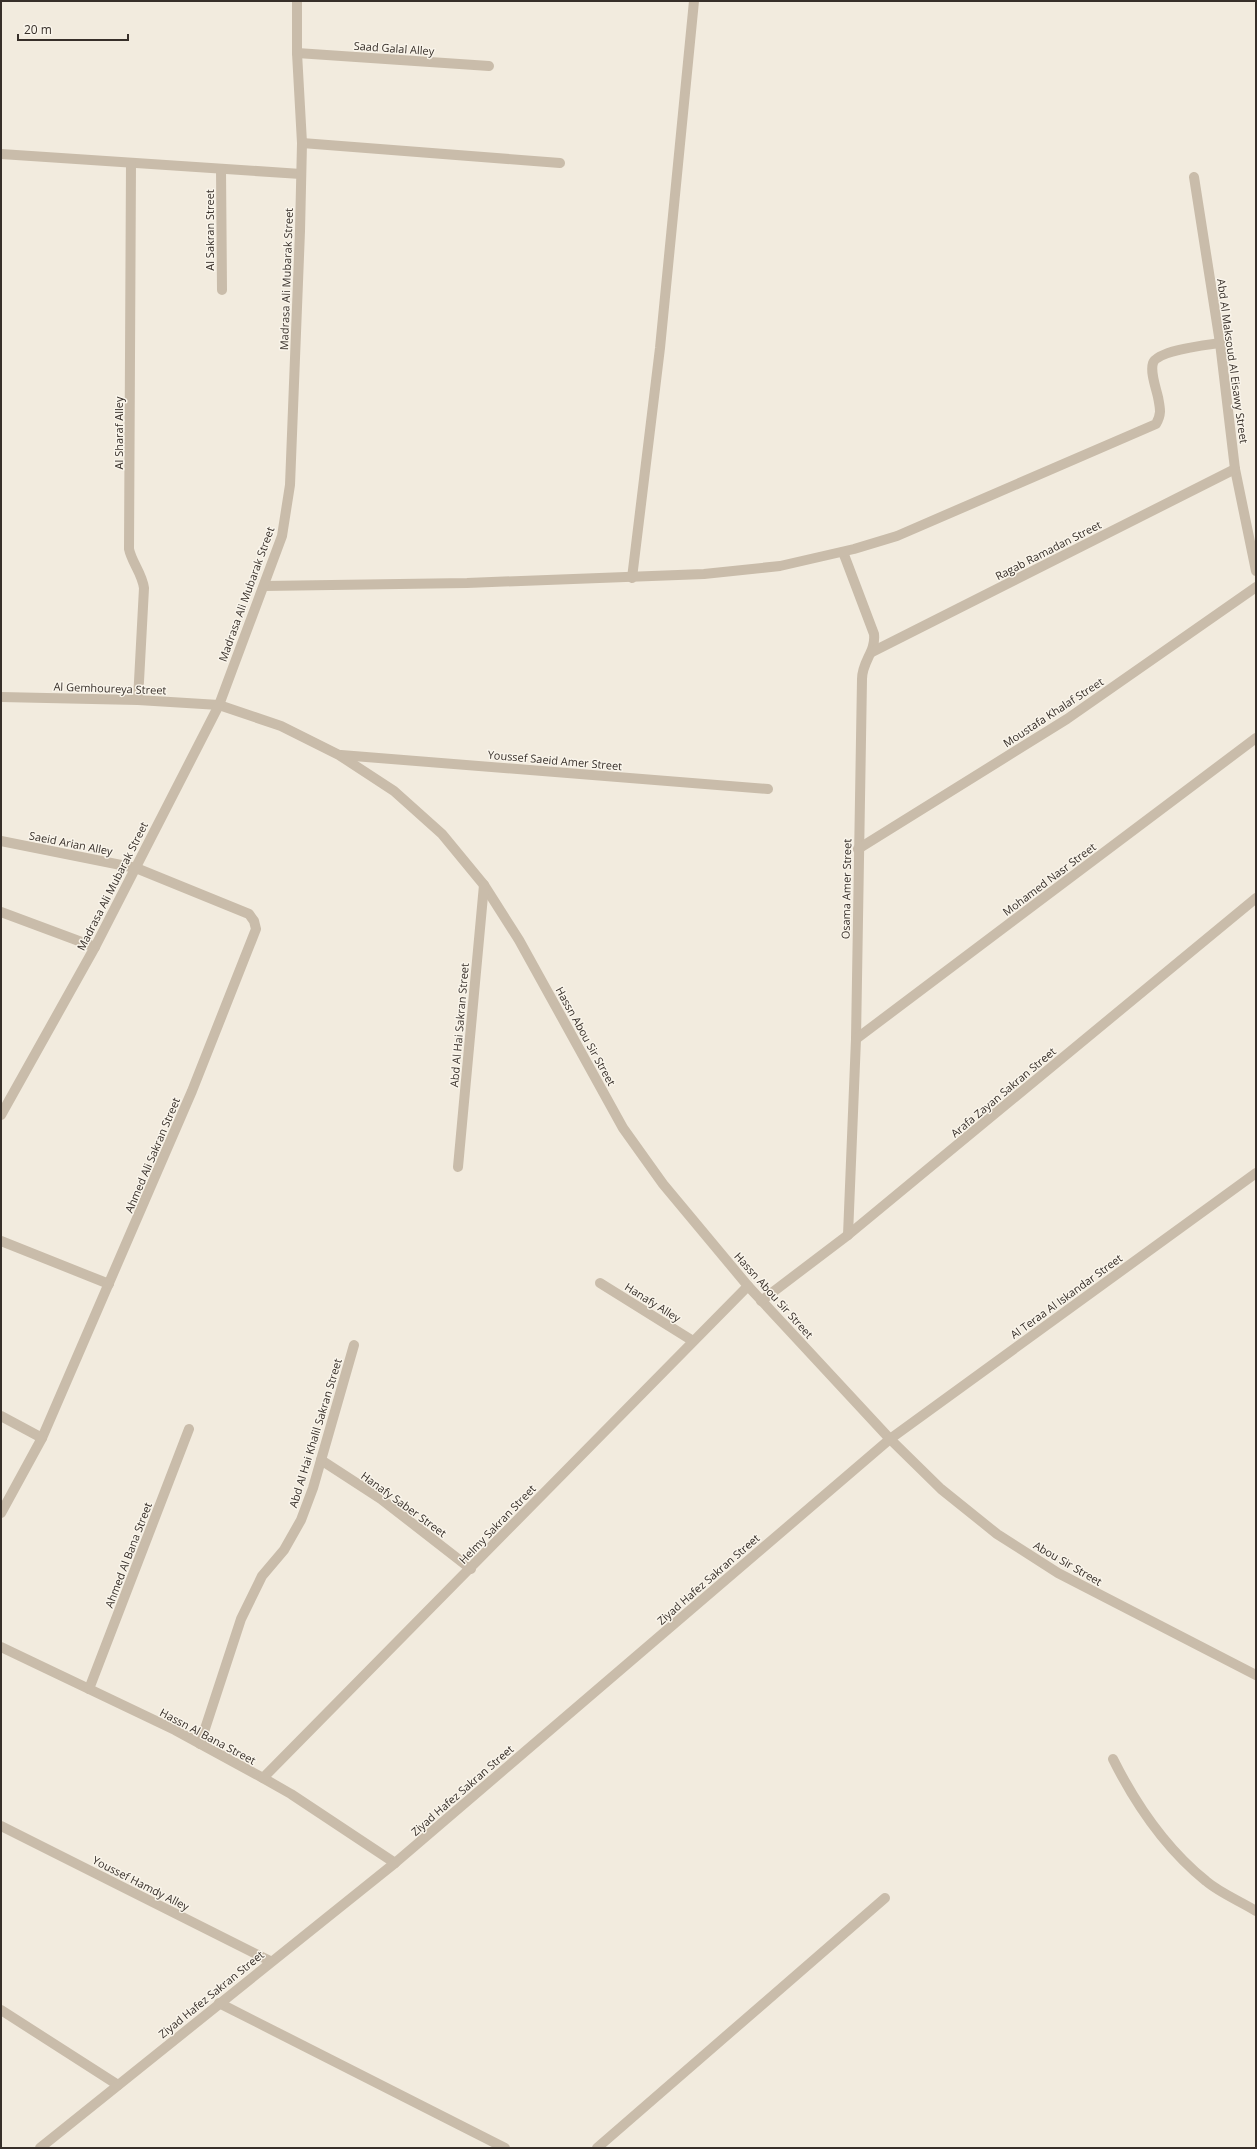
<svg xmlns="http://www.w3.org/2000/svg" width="1257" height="2149" viewBox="0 0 1257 2149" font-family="'Open Sans',sans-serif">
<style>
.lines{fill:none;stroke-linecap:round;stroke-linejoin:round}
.street{stroke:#c9bcaa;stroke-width:10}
.labels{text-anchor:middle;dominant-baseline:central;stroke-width:3;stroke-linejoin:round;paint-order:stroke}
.street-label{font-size:11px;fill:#372f29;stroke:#f9f4ea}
</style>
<rect width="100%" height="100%" fill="#f2ebde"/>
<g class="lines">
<g class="street">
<path d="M297,53L489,66"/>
<path d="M302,143L560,163"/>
<path d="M1,154L301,174"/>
<path d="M131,163L129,549C132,563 142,573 144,588L138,700"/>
<path d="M221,169L222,290"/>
<path d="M1194,177L1220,343L1235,469L1256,571"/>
<path d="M843,552L874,634C876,652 862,661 862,679L856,1039L848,1235"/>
<path d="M632,578L660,348L694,1"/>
<path d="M264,586L467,583L704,574L780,566L854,549L897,536L1156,424C1162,414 1160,408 1158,397C1156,388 1150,372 1153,363C1158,350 1207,345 1220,343"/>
<path d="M872,652L1235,469"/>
<path d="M1,697L138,700L219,705L281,726L339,755L394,791L442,834L484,885L519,940L623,1128L663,1184L748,1286L890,1439L941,1489L997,1534L1058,1573L1256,1675"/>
<path d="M341,755L768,789"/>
<path d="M1,841L136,868L249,914L254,921L256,929L192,1091L42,1438L1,1513"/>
<path d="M858,849L1067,719L1256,587"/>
<path d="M1,912L95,947"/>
<path d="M856,1039L1256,738"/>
<path d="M1,1115L95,947L219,705L282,536L290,485L300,231L302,143L297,53V1"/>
<path d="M458,1167L484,885"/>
<path d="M1,1241L109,1284"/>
<path d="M600,1283L693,1341"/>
<path d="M761,1301L848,1235L1256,898"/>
<path d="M1,1416L42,1438"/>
<path d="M321,1460L381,1499L471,1569"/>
<path d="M1,1647L175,1730L263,1778L291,1794L395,1863"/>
<path d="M89,1689L189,1429"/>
<path d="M200,1744L241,1619L262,1576L284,1550L301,1520L313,1488L354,1345"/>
<path d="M1113,1759C1136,1805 1165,1848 1206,1881C1220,1893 1240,1901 1256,1911"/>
<path d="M263,1778L748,1286"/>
<path d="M1,1826L270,1961"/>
<path d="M219,2003L505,2148"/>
<path d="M1,2010L118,2085"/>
<path d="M40,2148L395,1863L890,1439L1256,1173"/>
<path d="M597,2148L885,1898"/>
</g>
</g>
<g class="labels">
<g class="street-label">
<text transform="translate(394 48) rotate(4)">Saad Galal Alley</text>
<text transform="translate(209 230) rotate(-90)">Al Sakran Street</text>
<text transform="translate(286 279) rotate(-88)">Madrasa Ali Mubarak Street</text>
<text transform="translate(1233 361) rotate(82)">Abd Al Maksoud Al Eisawy Street</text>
<text transform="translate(118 433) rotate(-90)">Al Sharaf Alley</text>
<text transform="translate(1048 550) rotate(-27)">Ragab Ramadan Street</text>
<text transform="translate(246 594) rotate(-70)">Madrasa Ali Mubarak Street</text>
<text transform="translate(110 688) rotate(2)">Al Gemhoureya Street</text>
<text transform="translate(1053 712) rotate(-33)">Moustafa Khalaf Street</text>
<text transform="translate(555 760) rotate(5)">Youssef Saeid Amer Street</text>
<text transform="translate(71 843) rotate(11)">Saeid Arian Alley</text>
<text transform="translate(1049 879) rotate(-37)">Mohamed Nasr Street</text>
<text transform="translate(112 886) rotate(-63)">Madrasa Ali Mubarak Street</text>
<text transform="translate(846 889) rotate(-89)">Osama Amer Street</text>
<text transform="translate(459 1025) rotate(-85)">Abd Al Hai Sakran Street</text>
<text transform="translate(586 1036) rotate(61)">Hassn Abou Sir Street</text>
<text transform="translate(1003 1092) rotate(-40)">Arafa Zayan Sakran Street</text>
<text transform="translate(152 1155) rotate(-67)">Ahmed Ali Sakran Street</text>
<text transform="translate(774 1295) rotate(48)">Hassn Abou Sir Street</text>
<text transform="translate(1066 1296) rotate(-36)">Al Teraa Al Iskandar Street</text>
<text transform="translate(653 1302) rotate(32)">Hanafy Alley</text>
<text transform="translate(315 1433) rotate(-73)">Abd Al Hai Khalil Sakran Street</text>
<text transform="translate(404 1504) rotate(36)">Hanafy Saber Street</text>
<text transform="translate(497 1524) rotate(-46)">Helmy Sakran Street</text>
<text transform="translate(128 1555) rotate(-69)">Ahmed Al Bana Street</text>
<text transform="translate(1068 1563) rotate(30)">Abou Sir Street</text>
<text transform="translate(708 1579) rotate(-41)">Ziyad Hafez Sakran Street</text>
<text transform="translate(208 1736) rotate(28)">Hassn Al Bana Street</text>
<text transform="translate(462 1790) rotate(-41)">Ziyad Hafez Sakran Street</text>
<text transform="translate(141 1883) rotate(27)">Youssef Hamdy Alley</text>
<text transform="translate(211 1994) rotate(-39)">Ziyad Hafez Sakran Street</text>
</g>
</g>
<rect width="1257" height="2149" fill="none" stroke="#372f29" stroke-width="4"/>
<path d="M18 34v6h110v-6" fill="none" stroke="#372f29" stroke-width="2"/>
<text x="24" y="34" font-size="12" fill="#372f29" stroke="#f9f4ea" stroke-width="3" paint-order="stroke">20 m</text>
</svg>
